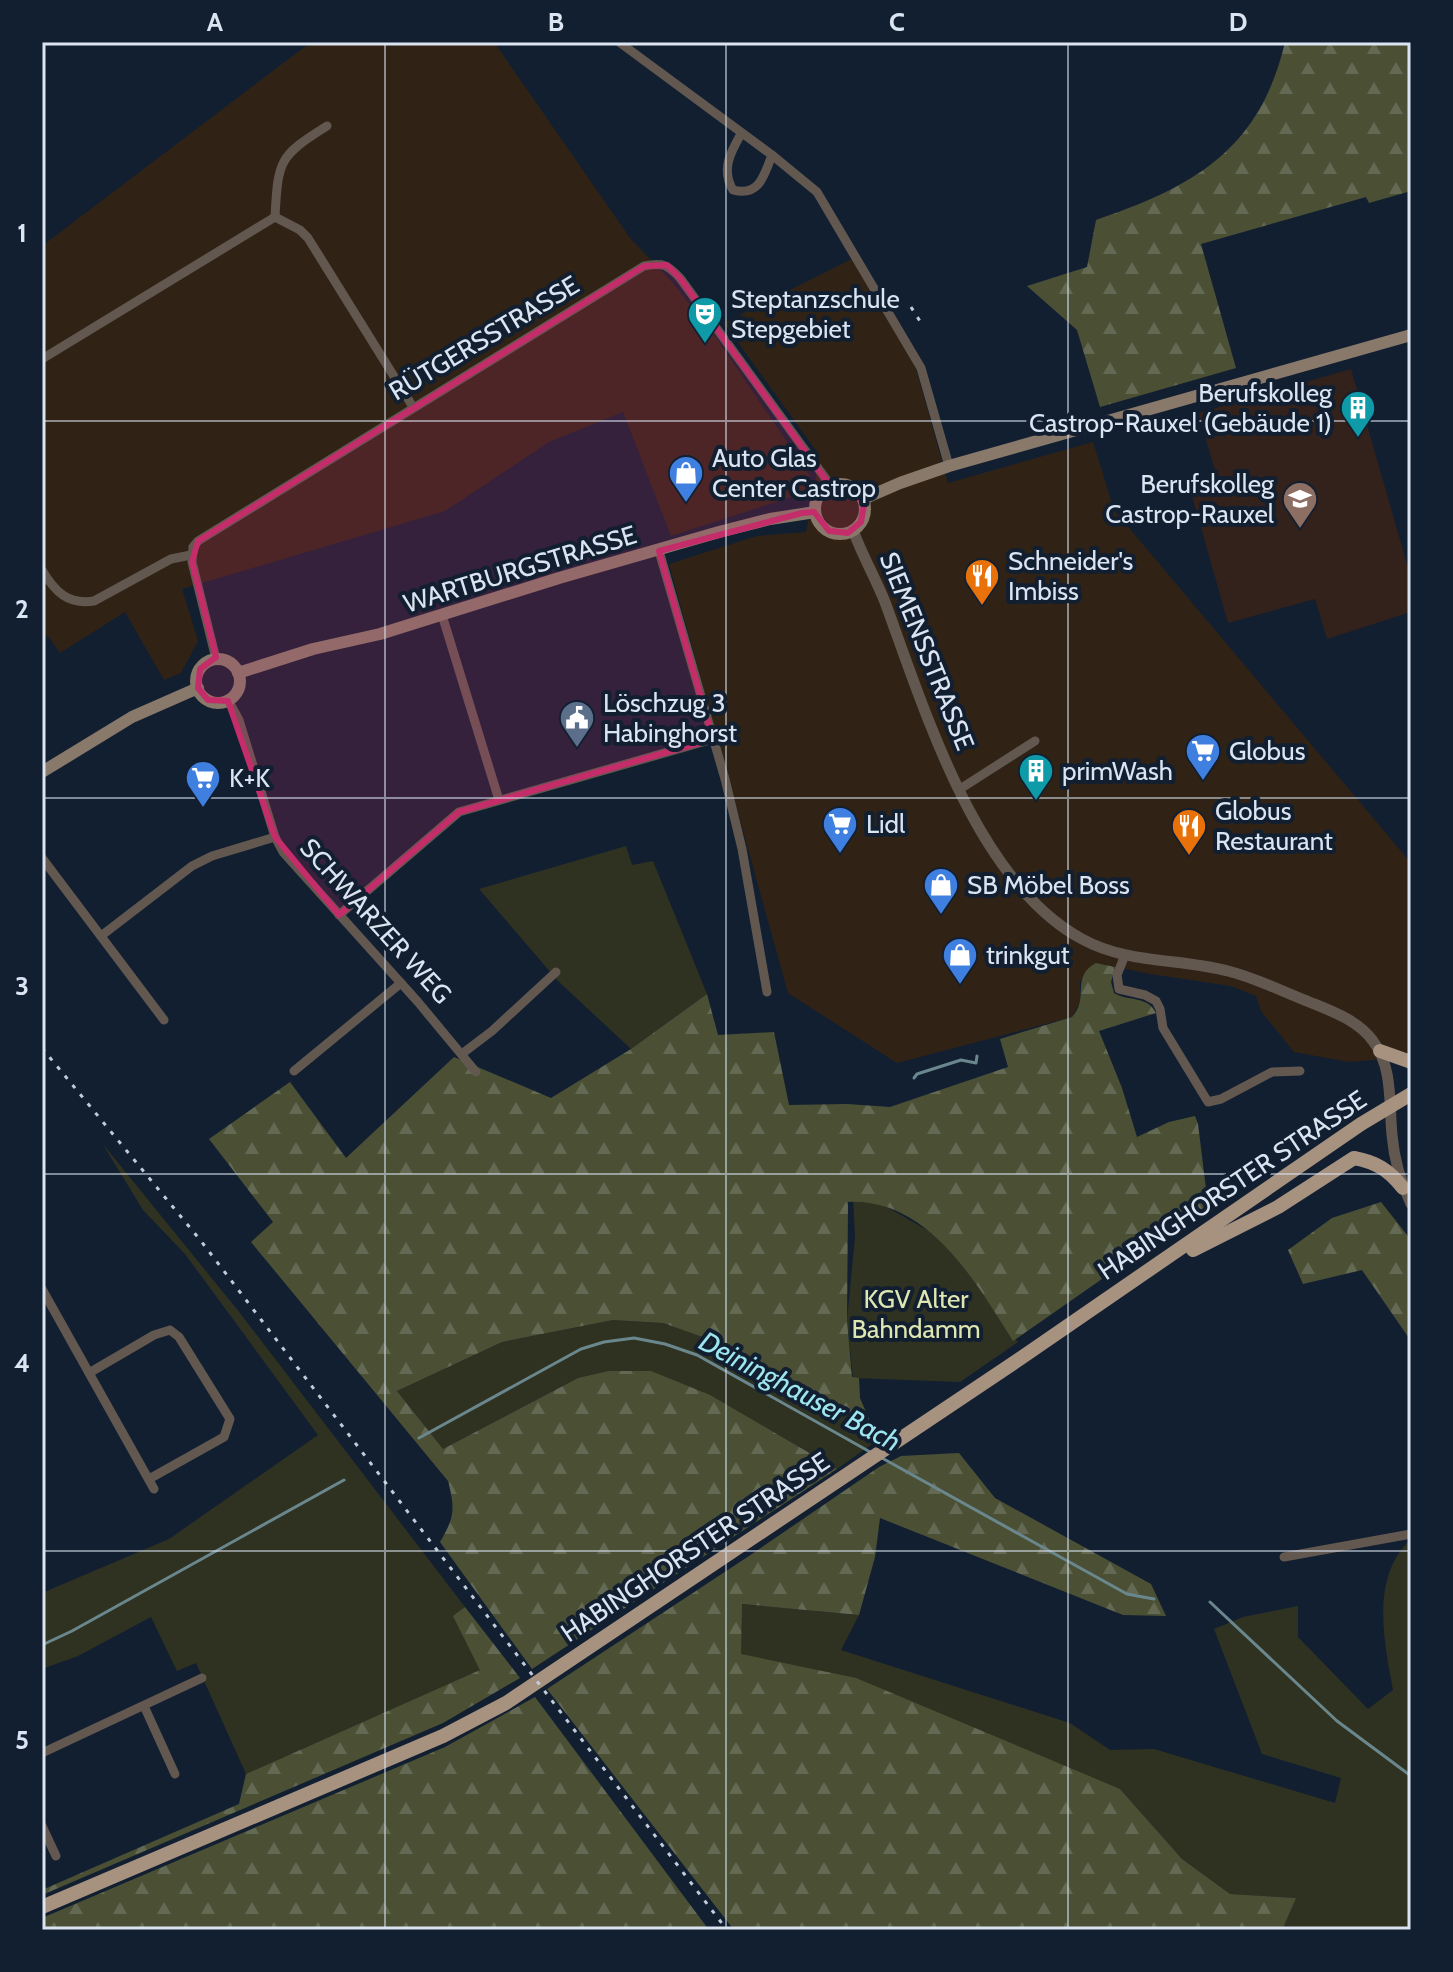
<svg xmlns="http://www.w3.org/2000/svg" width="1453" height="1972" viewBox="0 0 1453 1972" font-family="Cabin,sans-serif">
<style>
.commercial{fill:#302316}
.education{fill:#33211b}
.green{fill:#2f3221}
.forest{fill:url(#forest-firs)}
.lines{fill:none;stroke-linecap:round;stroke-linejoin:round}
.stream{stroke:#6b878e;stroke-width:3}
.minor{stroke:#625850;stroke-width:9}
.tertiary{stroke:#625850;stroke-width:11}
.secondary{stroke:#89796b;stroke-width:12}
.primary{stroke:#a79280;stroke-width:14}
.rail{stroke:#c2ccd9;stroke-width:3;stroke-dasharray:4 8;stroke-linecap:butt}
.marked{fill:#c42c6a;fill-opacity:0.2;stroke:#c42c6a;stroke-width:6;stroke-linejoin:round}
.grid{fill:none;stroke:#dbe4f1;stroke-width:2;stroke-opacity:0.55}
.labels{text-anchor:middle;dominant-baseline:central;stroke-width:8;stroke-linejoin:round;paint-order:stroke}
.poi-label{font-size:26px;fill:#dbe4f1;stroke:#121f31;text-anchor:start}
.street-label{font-size:26px;fill:#dbe4f1;stroke:#121f31}
.park-label{font-size:26px;fill:#dee7b0;stroke:#121f31}
.water-label{font-size:28px;font-style:italic;fill:#9ee6ef;stroke:#121f31}
.neatline{fill:none;stroke:#dbe4f1;stroke-width:3}
.grid-label{font-size:26px;text-anchor:middle;font-weight:bold;fill:#dbe4f1}
</style>
<defs>
<pattern id="forest-firs" width="22" height="20" patternUnits="userSpaceOnUse" patternTransform="scale(2)"><rect width="22" height="20" fill="#4b5035"/><path d="M5 1l3.5 6h-7zM16 11l3.5 6h-7z" fill="#646953"/></pattern>
</defs>
<rect width="100%" height="100%" fill="#121f31"/>
<g class="commercial">
<path d="M311,42H494L630,238L672,282L715,336L810,476L807,492L671,536L623,412L549,442L445,511L182,589L198,641L181,673L164,680L125,612L60,653L48,636L42,639V246Z"/>
<path d="M852,259L915,365L948,483L1093,442L1114,510L1411,863V1057L1349,1062L1294,1052L1261,1011L1256,996L1231,986L1150,974L1096,963L1080,981V1002L1072,1017L897,1063L788,993L669,564L757,536L806,532L815,489L817,452L724,323Z"/>
</g>
<path class="education" d="M1351,369L1411,578V612L1327,639L1315,599L1228,623L1188,482L1216,474L1198,413Z"/>
<g class="green">
<path d="M626,846L632,865L653,861L707,994L631,1049L558,981L479,889Z"/>
<path d="M102,1143L240,1313L465,1607L454,1616L481,1670L246,1774L196,1663L177,1671L151,1617L78,1656L42,1669V1593L169,1539L318,1435L185,1254L143,1210Z"/>
<path d="M853,1197L868,1199L887,1207L948,1242L1018,1342L960,1382L853,1378L847,1320L855,1237Z"/>
<path d="M613,1320L663,1323L708,1339L780,1372L872,1426L875,1442L837,1469L772,1431L578,1378L443,1449L397,1391L502,1342Z"/>
<path d="M1411,1539V1930H1282L1295,1898L1230,1894L1182,1859L1120,1789L741,1654V1604L859,1615L841,1650L1070,1723L1110,1750L1154,1749L1335,1803L1341,1778L1262,1754L1214,1629L1243,1617L1298,1606V1637L1368,1709L1393,1690C1384,1641 1370,1577 1411,1539Z"/>
</g>
<g class="forest">
<path d="M1285,42H1411V191L1369,203L1366,197L1201,244L1236,368L1100,407L1077,330L1027,286L1087,267L1096,220C1193,187 1260,150 1285,42Z"/>
<path d="M1096,963L1115,967L1111,982L1114,993C1129,1002 1147,995 1156,1013L1099,1031L1122,1088L1137,1137L1169,1122L1195,1116L1198,1124L1208,1205L1013,1341C976,1282 928,1198 848,1202L847,1320L852,1377L859,1378L860,1398L872,1426L780,1372L708,1339L663,1323L613,1320L502,1342L397,1391L443,1449L578,1378L609,1371H651L710,1395L837,1469L532,1669L440,1542C455,1517 455,1508 448,1481L251,1242L273,1222L209,1139L290,1082L346,1158L454,1057L551,1098L631,1049L707,994L718,1035L774,1032L789,1105L847,1104L890,1107L1008,1067L1000,1039L1072,1017C1090,998 1070,977 1096,963Z"/>
<path d="M1381,1202L1411,1240V1341L1362,1270L1303,1284L1288,1250L1332,1218Z"/>
<path d="M959,1453L995,1498L1151,1584L1166,1616L1123,1615L880,1518L875,1557L859,1615L742,1604L741,1654L856,1678L1120,1789L1182,1859L1230,1894L1296,1898L1282,1930H734L547,1689L749,1556L879,1467L901,1456Z"/>
<path d="M465,1607L520,1678L443,1723L42,1895V1890L239,1804L246,1774L480,1670L453,1616Z"/>
<path d="M535,1697L709,1930H42V1918L445,1747Z"/>
</g>
<g class="lines">
<g class="stream">
<path d="M914,1078L917,1074L961,1060L976,1063L977,1056"/>
<path d="M419,1438L581,1349L604,1342L634,1338L665,1344L697,1355L872,1453"/>
<path d="M882,1458L1127,1594L1154,1599"/>
<path d="M1210,1602L1337,1721L1411,1776"/>
<path d="M42,1645L72,1631L344,1480"/>
</g>
<g class="minor">
<path d="M619,42L772,155L817,192L921,368L949,466"/>
<path d="M741,134C730,153 721,170 733,190C759,197 764,176 772,155"/>
<path d="M275,217C278,160 279,156 327,126"/>
<path d="M42,359L275,217L300,230L308,238L413,407"/>
<path d="M659,551L725,779L742,849L767,992"/>
<path d="M42,570C55,592 68,605 94,601L171,559L191,555"/>
<path d="M442,615L499,800"/>
<path d="M216,659L192,562L193,547L198,541L644,266C663,262 668,265 680,278L831,486"/>
<path d="M228,700L239,720L275,837L283,852L418,1002L476,1072"/>
<path d="M960,789L1035,741"/>
<path d="M42,858L164,1020"/>
<path d="M339,915L459,812L713,739"/>
<path d="M101,936L192,866L212,856L275,837"/>
<path d="M1125,955L1117,975L1119,989L1145,995L1156,1001L1160,1009L1163,1028L1208,1102L1221,1099L1272,1072L1300,1071"/>
<path d="M463,1053L492,1031L556,972"/>
<path d="M294,1071L401,983"/>
<path d="M42,1289L154,1489"/>
<path d="M89,1373L154,1335L170,1330L179,1337L230,1419L224,1437L149,1479"/>
<path d="M1284,1557L1411,1534"/>
<path d="M144,1706L175,1774"/>
<path d="M42,1753L202,1678"/>
<path d="M42,1826L56,1856"/>
</g>
<path class="tertiary" d="M853,530C862,555 875,577 885,602C924,708 976,882 1082,939C1127,964 1180,958 1228,971C1256,978 1281,991 1307,1001C1331,1011 1358,1020 1373,1041C1393,1067 1389,1104 1392,1135C1394,1158 1401,1183 1411,1204"/>
<g class="secondary">
<circle cx="840" cy="509" r="25"/>
<path d="M863,499L900,483L949,466L1411,335"/>
<circle cx="218" cy="681" r="22"/>
<path d="M238,673L313,649L380,634L559,578L719,532L770,519L815,512"/>
<path d="M42,772L132,717L198,688"/>
</g>
<g class="primary">
<path d="M1380,1051L1411,1062"/>
<path d="M1193,1250L1278,1207L1354,1158C1376,1162 1389,1170 1403,1188"/>
<path d="M42,1907L443,1736L506,1703L1018,1360L1361,1124L1411,1094"/>
</g>
<g class="rail">
<path d="M911,307L923,326"/>
<path d="M42,1048L201,1241L727,1930"/>
</g>
</g>
<path class="marked" d="M667,265L680,278L829,484L855,489L864,505L861,522L848,533L829,531L814,512L802,513L659,551L713,739L459,812L339,915L275,837L228,701L208,700L198,688L200,669L216,657L192,562L198,541L644,266Z"/>
<path class="grid" d="M385,42V1930M726,42V1930M1068,42V1930M42,421H1411M42,798H1411M42,1174H1411M42,1551H1411"/>
<defs>
<symbol id="theatre-pin" viewBox="-11 -11 22 30"><path d="M0 17L-7.5 6A9.5 9.5 0 1 1 7.5 6Z" fill="#0f9aa8" stroke="#121f31"/><path d="M-5-5.5Q0-4 5-5.5V0Q5 5 0 6Q-5 5-5 0ZM-3.3-2.5H-1v1.5H-3.3ZM1-2.5H3.3v1.5H1ZM-2.8 1Q0 5.5 2.8 1Z" fill="#fff"/></symbol>
<symbol id="building-pin" viewBox="-11 -11 22 30"><path d="M0 17L-7.5 6A9.5 9.5 0 1 1 7.5 6Z" fill="#0f9aa8" stroke="#121f31"/><path d="M-4-6H4V6H1V3H-1V6H-4ZM-2.5-4.3h1.7v1.8h-1.7ZM.8-4.3h1.7v1.8H.8ZM-2.5-1h1.7V.8h-1.7ZM.8-1h1.7V.8H.8Z" fill="#fff"/></symbol>
<symbol id="shop-pin" viewBox="-11 -11 22 30"><path d="M0 17L-7.5 6A9.5 9.5 0 1 1 7.5 6Z" fill="#3f7fe0" stroke="#121f31"/><path d="M-5-2.5h2.3a2.7 3.5 0 0 1 5.4 0H5L5.5 6h-11ZM-1.5-2.5h3a1.5 2.3 0 0 0-3 0Z" fill="#fff"/></symbol>
<symbol id="school-pin" viewBox="-11 -11 22 30"><path d="M0 17L-7.5 6A9.5 9.5 0 1 1 7.5 6Z" fill="#8d6e63" stroke="#121f31"/><path d="M0-5L7-2L0 1L-7-2ZM-4 1L0 2.5L4 1V4Q0 6-4 4Z" fill="#fff"/></symbol>
<symbol id="restaurant-pin" viewBox="-11 -11 22 30"><path d="M0 17L-7.5 6A9.5 9.5 0 1 1 7.5 6Z" fill="#e8710a" stroke="#121f31"/><path d="M-5-6h1v4h1v-4h1v4h1v-4h1v5L-1.5 .5V6h-2V.5L-5-1ZM5-6V6H3V1.5H1.5Q1.5-4 5-6Z" fill="#fff"/></symbol>
<symbol id="civic-pin" viewBox="-11 -11 22 30"><path d="M0 17L-7.5 6A9.5 9.5 0 1 1 7.5 6Z" fill="#5c6f8a" stroke="#121f31"/><path d="M-.6-6.5H3V-4.5H.6V-3L4-1V1h2V6H-6V1h2V-1L-.6-3ZM-1.2 2.5V6h2.4V2.5Z" fill="#fff"/></symbol>
<symbol id="supermarket-pin" viewBox="-11 -11 22 30"><path d="M0 17L-7.5 6A9.5 9.5 0 1 1 7.5 6Z" fill="#3f7fe0" stroke="#121f31"/><path d="M-6-5.5h2.5l.6 2H6L4.5 2H-2.5L-4.4-4H-6ZM-1.5 3.2a1.3 1.3 0 1 0 .1 0ZM3 3.2a1.3 1.3 0 1 0 .1 0Z" fill="#fff"/></symbol>
</defs>
<g fill-rule="evenodd">
<use href="#theatre-pin" x="685" y="294" width="40" height="54"/>
<use href="#building-pin" x="1338" y="388" width="40" height="54"/>
<use href="#shop-pin" x="666" y="453" width="40" height="54"/>
<use href="#school-pin" x="1280" y="479" width="40" height="54"/>
<use href="#restaurant-pin" x="962" y="556" width="40" height="54"/>
<use href="#civic-pin" x="557" y="698" width="40" height="54"/>
<use href="#supermarket-pin" x="1183" y="731" width="40" height="54"/>
<use href="#building-pin" x="1016" y="751" width="40" height="54"/>
<use href="#supermarket-pin" x="183" y="758" width="40" height="54"/>
<use href="#supermarket-pin" x="820" y="804" width="40" height="54"/>
<use href="#restaurant-pin" x="1169" y="806" width="40" height="54"/>
<use href="#shop-pin" x="921" y="865" width="40" height="54"/>
<use href="#shop-pin" x="940" y="935" width="40" height="54"/>
</g>
<g class="labels">
<g class="poi-label">
<text x="731" y="299">Steptanzschule<tspan x="731" dy="30">Stepgebiet</tspan></text>
<text x="1332" y="393" text-anchor="end">Berufskolleg<tspan x="1332" dy="30">Castrop-Rauxel (Gebäude 1)</tspan></text>
<text x="712" y="458">Auto Glas<tspan x="712" dy="30">Center Castrop</tspan></text>
<text x="1274" y="484" text-anchor="end">Berufskolleg<tspan x="1274" dy="30">Castrop-Rauxel</tspan></text>
<text x="1008" y="561">Schneider's<tspan x="1008" dy="30">Imbiss</tspan></text>
<text x="603" y="703">Löschzug 3<tspan x="603" dy="30">Habinghorst</tspan></text>
<text x="1229" y="751">Globus</text>
<text x="1062" y="771">primWash</text>
<text x="229" y="778">K+K</text>
<text x="1215" y="811">Globus<tspan x="1215" dy="30">Restaurant</tspan></text>
<text x="866" y="824">Lidl</text>
<text x="967" y="885">SB Möbel Boss</text>
<text x="986" y="955">trinkgut</text>
</g>
<g class="street-label">
<text transform="translate(484 338) rotate(-31)">RÜTGERSSTRASSE</text>
<text transform="translate(520 569) rotate(-17)">WARTBURGSTRASSE</text>
<text transform="translate(927 651) rotate(68)">SIEMENSSTRASSE</text>
<text transform="translate(376 921) rotate(48)">SCHWARZER WEG</text>
<text transform="translate(1232 1185) rotate(-34)">HABINGHORSTER STRASSE</text>
<text transform="translate(695 1547) rotate(-34)">HABINGHORSTER STRASSE</text>
</g>
<g class="park-label">
<text x="916" y="1299">KGV Alter<tspan x="916" dy="30">Bahndamm</tspan></text>
</g>
<g class="water-label">
<text transform="translate(800 1391) rotate(28)">Deininghauser Bach</text>
</g>
</g>
<rect width="1453" height="1972" fill="none" stroke="#121f31" stroke-width="88"/>
<rect x="44" y="44" width="1365" height="1884" class="neatline"/>
<g class="grid-label">
<text x="215" y="31">A</text>
<text x="556" y="31">B</text>
<text x="897" y="31">C</text>
<text x="1238" y="31">D</text>
<text x="22" y="242">1</text>
<text x="22" y="618">2</text>
<text x="22" y="995">3</text>
<text x="22" y="1372">4</text>
<text x="22" y="1749">5</text>
</g>
</svg>
